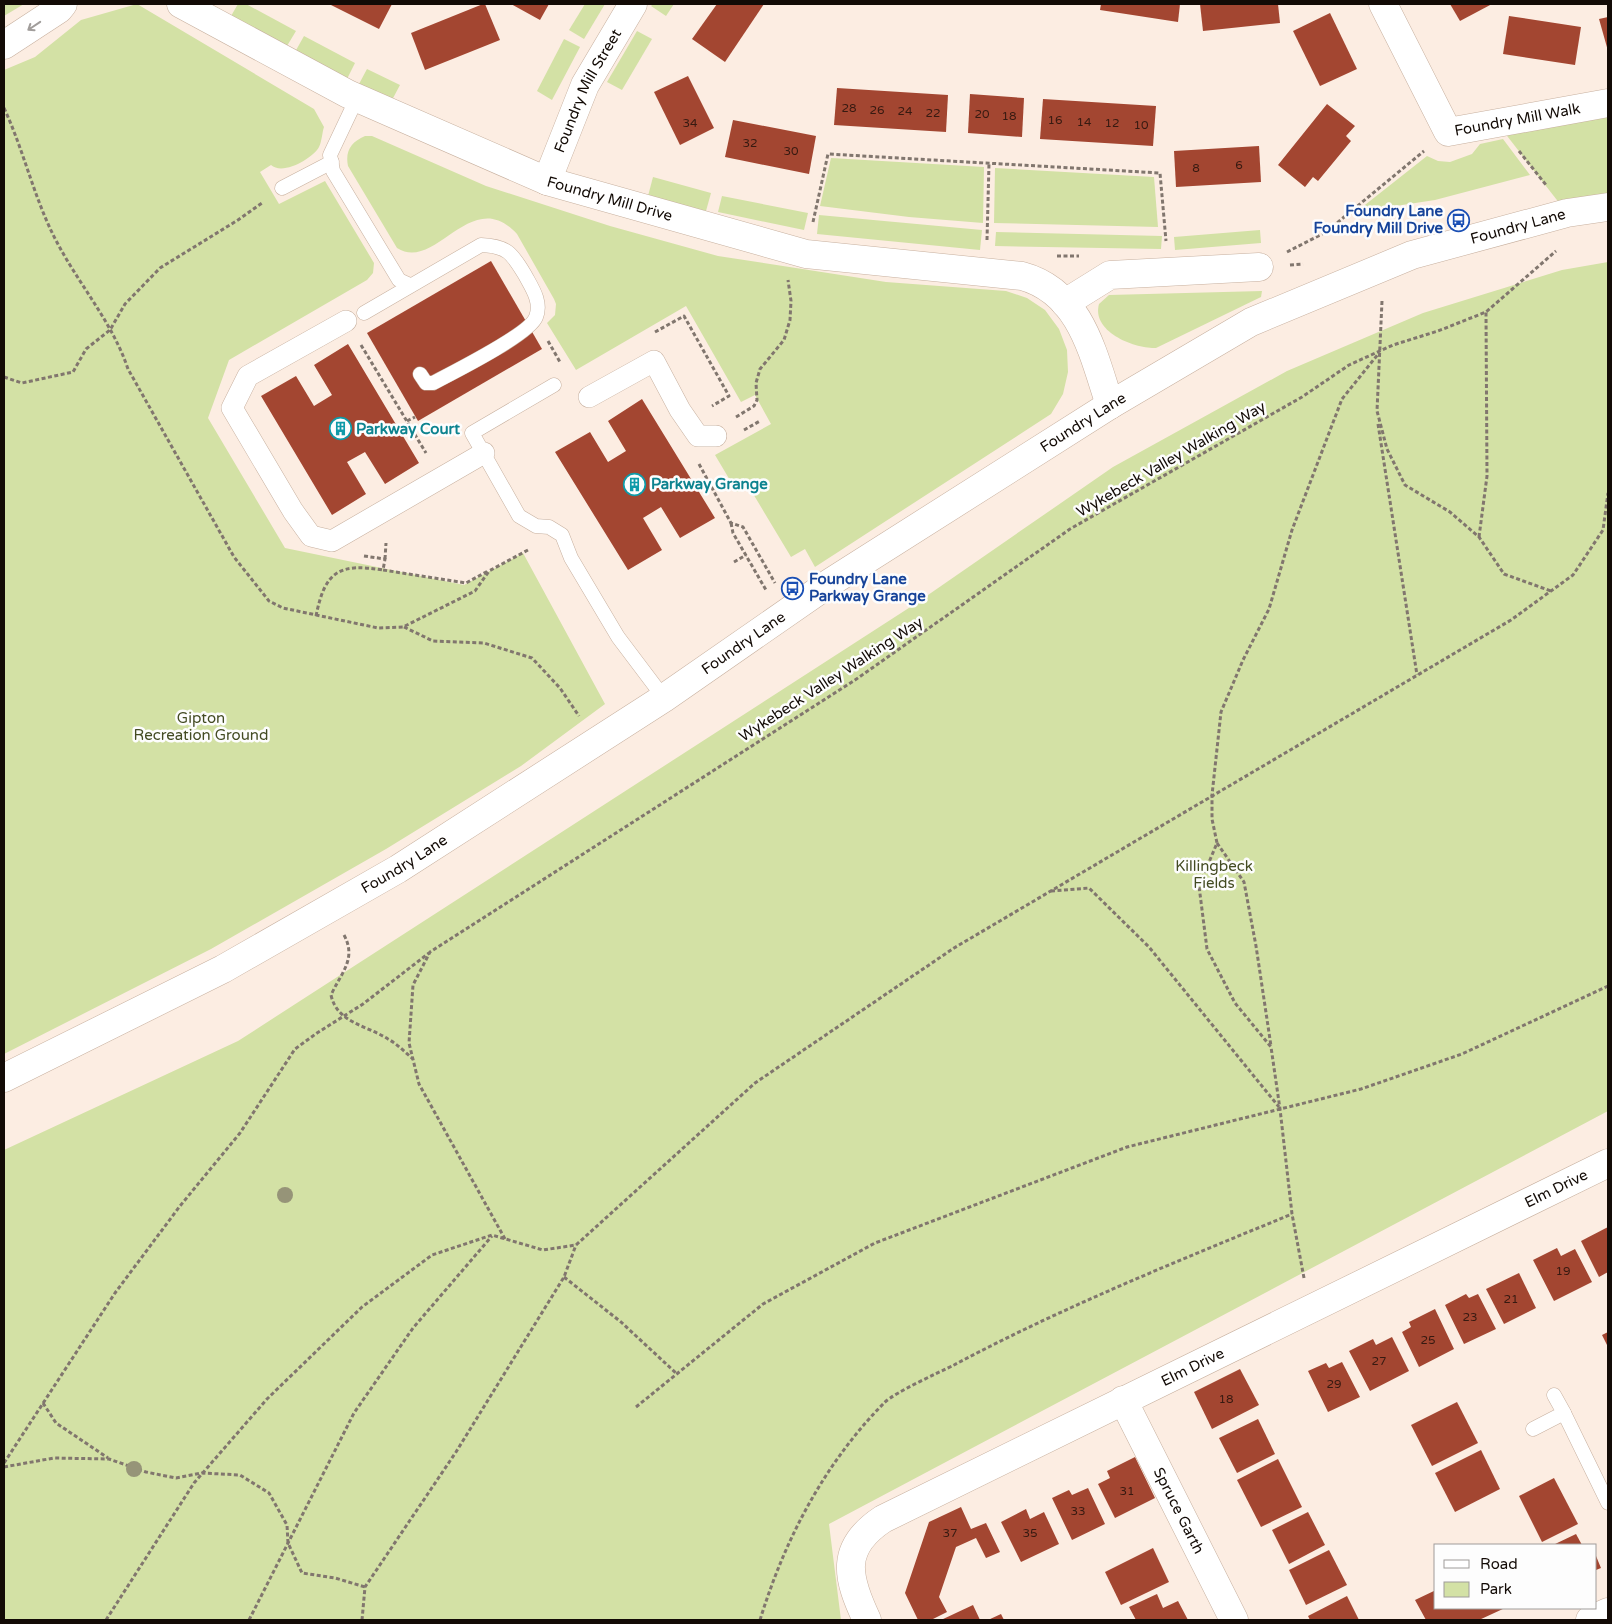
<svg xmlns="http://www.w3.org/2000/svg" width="1612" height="1624" viewBox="0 0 1612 1624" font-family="'Varela Round',sans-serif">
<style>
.green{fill:#d3e1a5}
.building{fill:#a34631}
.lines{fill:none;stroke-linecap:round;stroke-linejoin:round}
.service-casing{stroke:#c7b09f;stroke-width:15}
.pedestrian-casing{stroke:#c7b09f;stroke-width:22}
.minor-casing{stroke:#c7b09f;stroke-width:29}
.tertiary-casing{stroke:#c7b09f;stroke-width:29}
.path{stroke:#81766e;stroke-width:3;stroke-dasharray:4 2.5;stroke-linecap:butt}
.service{stroke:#fff;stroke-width:14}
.pedestrian{stroke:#fff;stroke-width:21}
.minor{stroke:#fff;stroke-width:28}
.tertiary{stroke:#fff;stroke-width:28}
.tree{fill:#969478}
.oneway{stroke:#a19d9b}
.labels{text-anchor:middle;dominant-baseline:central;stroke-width:5;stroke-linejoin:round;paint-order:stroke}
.number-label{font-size:12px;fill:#371a11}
.street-label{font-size:15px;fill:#130b06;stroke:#fdfdfd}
.transit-label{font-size:15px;font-weight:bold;fill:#164399;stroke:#fdfdfd;text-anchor:end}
.culture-label{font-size:15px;font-weight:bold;fill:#0d838f;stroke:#fdfdfd;text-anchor:start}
.park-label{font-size:15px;fill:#434b22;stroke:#fdfdfd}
</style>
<rect width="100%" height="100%" fill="#fcede2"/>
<g class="green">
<path d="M4,4H24L4,16Z"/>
<path d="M137,4L314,109L324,127C322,133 322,141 319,147C313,158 283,176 271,165L260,172L279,204L325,181L374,263L373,273L367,280L229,360L208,418L285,548L464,585L523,553L605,704L521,766L386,849L211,949L4,1054V70L35,57L81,20Z"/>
<path d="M238,4H246L296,31L287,46L231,16Z"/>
<path d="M585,4H605L584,39L569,30Z"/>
<path d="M653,4H674L666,16L651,6Z"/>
<path d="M637,31L652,39L622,90L607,82Z"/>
<path d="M304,36L355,63L347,79L295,52Z"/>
<path d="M564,39L580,47L552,100L537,91Z"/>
<path d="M367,69L400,85L392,100L359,84Z"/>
<path d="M1608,103V207L1567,213L1497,123Z"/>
<path d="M365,136H372L486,186L610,226L718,256L886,282L1006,291L1027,298L1045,310L1059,329L1067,350L1068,372L1063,394L1051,414L815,567L805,549L791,557L749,487L737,492L715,455L771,424L755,395L741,402L686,306L576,370L547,323L555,315L556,304L554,299L517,234C471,184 436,273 397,248L348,166C345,151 351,142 365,136Z"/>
<path d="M1503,139L1530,175L1435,200L1356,212L1427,156L1438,161L1450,162L1472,154L1480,144Z"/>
<path d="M831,158L984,167L983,223L909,217L820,206Z"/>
<path d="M995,168L1154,177L1158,227L994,223Z"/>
<path d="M653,177L711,193L706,211L648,196Z"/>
<path d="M722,196L808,213L804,230L718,212Z"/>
<path d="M819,215L982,230L980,250L817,234Z"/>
<path d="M1260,230L1261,243L1175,250L1174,237Z"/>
<path d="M996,232L1162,236L1161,249L995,246Z"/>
<path d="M1608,262V1111L829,1524L841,1620H4V1150L238,1041L915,604L1113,467L1287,371L1423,313L1562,270Z"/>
<path d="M1262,291L1261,297L1156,348C1135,349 1091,332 1099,304L1109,295Z"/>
</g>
<g class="building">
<path d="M329,4H392L379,29Z"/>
<path d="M483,4H485L500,40L425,70L411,33Z"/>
<path d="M511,4H549L540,20Z"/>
<path d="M717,4H764L725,62L692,39Z"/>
<path d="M1101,4H1180L1178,22L1100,10Z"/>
<path d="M1200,4H1278L1280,23L1203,31Z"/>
<path d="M1450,4H1492L1460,21Z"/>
<path d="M1330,13L1357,69L1320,86L1293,31Z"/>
<path d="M1509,16L1581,27L1575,65L1503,54Z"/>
<path d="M1608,17V51L1599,19Z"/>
<path d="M688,76L714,128L680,145L654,92Z"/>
<path d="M837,88L948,95L946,132L834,125Z"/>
<path d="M970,94L1024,98L1022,137L968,133Z"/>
<path d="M1043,99L1156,106L1153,146L1040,139Z"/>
<path d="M1327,104L1355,126L1346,136L1351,141L1318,181L1313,177L1305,187L1278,165Z"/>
<path d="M733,120L816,136L809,174L725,157Z"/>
<path d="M1259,146L1261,182L1176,187L1174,151Z"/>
<path d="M491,261L542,349L418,421L367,333Z"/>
<path d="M348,344L419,463L385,484L365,452L347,462L366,494L332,515L261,396L296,376L314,406L332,395L314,365Z"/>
<path d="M642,399L715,518L680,538L661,507L643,518L662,550L628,570L555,452L590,432L608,462L626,451L608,421Z"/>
<path d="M1608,1227V1272L1599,1277L1581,1241Z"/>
<path d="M1557,1248L1561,1256L1575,1249L1592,1282L1554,1301L1533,1260Z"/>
<path d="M1519,1273L1536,1308L1504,1324L1486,1289Z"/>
<path d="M1466,1294L1469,1298L1478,1294L1496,1329L1464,1344L1445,1305Z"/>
<path d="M1435,1309L1454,1349L1419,1367L1402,1332L1411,1327L1409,1322Z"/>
<path d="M1608,1332V1347L1602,1335Z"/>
<path d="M1392,1337L1409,1371L1370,1391L1349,1351L1373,1339L1376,1345Z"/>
<path d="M1342,1362L1360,1397L1328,1412L1308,1371L1326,1363L1329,1368Z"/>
<path d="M1240,1369L1259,1405L1212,1429L1194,1392Z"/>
<path d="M1457,1402L1478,1443L1432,1466L1411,1425Z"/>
<path d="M1258,1419L1275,1454L1237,1473L1219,1438Z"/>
<path d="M1481,1450L1500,1489L1455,1512L1435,1473Z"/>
<path d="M1135,1457L1155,1498L1115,1518L1098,1484L1110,1478L1107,1471Z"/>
<path d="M1278,1459L1302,1507L1261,1527L1237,1480Z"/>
<path d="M1554,1478L1578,1524L1542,1542L1519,1496Z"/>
<path d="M1088,1488L1105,1524L1072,1540L1052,1498L1069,1490L1072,1495Z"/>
<path d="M961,1507L971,1529L986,1523L1000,1552L986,1558L976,1538L956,1547L939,1597L947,1612L931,1620H918L905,1593L929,1522Z"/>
<path d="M1026,1509L1030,1519L1044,1512L1059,1544L1021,1562L1001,1522Z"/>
<path d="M1308,1512L1325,1545L1289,1564L1272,1530Z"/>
<path d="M1576,1534L1582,1545H1553Z"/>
<path d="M1153,1548L1169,1582L1121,1605L1105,1572Z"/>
<path d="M1329,1550L1347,1585L1306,1605L1289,1570Z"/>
<path d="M1596,1556L1601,1568L1596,1570Z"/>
<path d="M1436,1590V1608H1505L1479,1620H1426L1415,1600Z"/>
<path d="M1157,1594L1163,1608L1178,1601L1188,1620H1136L1129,1607Z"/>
<path d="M1347,1596L1359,1620H1310L1308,1616Z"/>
<path d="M973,1605L980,1620H941Z"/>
<path d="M1001,1614L1004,1620H988Z"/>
</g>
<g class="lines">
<defs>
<g id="service">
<path d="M357,98L330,155L333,171L399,280L410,285"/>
<path d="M282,188L332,162"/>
<path d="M364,313L481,245C507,246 512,253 525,275C532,288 542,302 536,317C530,334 452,373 433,383H426L420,374"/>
<path d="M554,385L472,433L519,516L536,526L549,527L562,535L571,558L618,637L664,698"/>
<path d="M1564,1413L1608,1503"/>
<path d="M1533,1429L1564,1413L1554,1395"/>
</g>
<g id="pedestrian">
<path d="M346,321L248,376L232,408L293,511L311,536L332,541L484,453"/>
<path d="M589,397L654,361L680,410L698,436H716"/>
</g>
<g id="minor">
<path id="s1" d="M181,4L348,94L547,181L806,254L1022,276C1081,292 1093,354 1110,405"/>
<path id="s2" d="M1383,4L1448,132L1608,103"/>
<path id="s3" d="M547,181L585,85L633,4"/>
<path d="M1065,303L1110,275L1259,267"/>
<path id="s4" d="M1123,1400L1234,1620"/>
<path id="s5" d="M867,1620C847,1578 839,1548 883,1519L1608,1163"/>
<path d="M1590,1620L1608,1612"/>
</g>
<g id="tertiary">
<path d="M4,45L59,9L63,4"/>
<path id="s6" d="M4,1078L223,969L398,869L664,698L831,582L1110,405L1251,322L1412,255L1567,213L1608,207"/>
</g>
</defs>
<use href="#service" class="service-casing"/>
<use href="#pedestrian" class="pedestrian-casing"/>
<use href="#minor" class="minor-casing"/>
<use href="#tertiary" class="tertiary-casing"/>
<g class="path">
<path d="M4,108C25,153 35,203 59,246C81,287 113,324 128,369L234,557L269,601L283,608L378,628L403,627L475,591L489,571L528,550"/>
<path d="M1519,151L1546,185"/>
<path d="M813,222L828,154L1160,173L1166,241"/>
<path d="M987,240L989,163"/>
<path d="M1287,252L1326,232L1424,151"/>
<path d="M1057,256H1079"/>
<path d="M1290,265L1303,264"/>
<path d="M1382,301L1377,411L1387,449L1405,485L1450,512L1479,537L1504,574L1551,591"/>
<path d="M655,332L684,316L729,396L712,406"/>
<path d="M548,341L560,362"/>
<path d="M361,345L426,453"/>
<path d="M4,377L22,383L73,372L86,349L110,330L125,304L160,268L238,220L262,203"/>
<path d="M736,417L754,406L757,400L756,383L760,369L784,340L790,320L791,301L788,280"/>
<path d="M407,421L415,417"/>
<path d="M1378,424L1417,675"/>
<path d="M744,430L760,421"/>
<path d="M699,464L731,523L743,527L775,583"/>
<path d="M731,523L733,533L766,590"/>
<path d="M1479,537L1487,476L1486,312"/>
<path d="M364,556L385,559L383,570L466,583L488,571"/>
<path d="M385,559L386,543"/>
<path d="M734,562L746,555"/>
<path d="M316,616C325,571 339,563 383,570"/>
<path d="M404,627L433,641L484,643L532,658L560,688L579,716"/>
<path d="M1217,843L1244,882L1256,946L1271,1046"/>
<path d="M1051,891L1089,888L1149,947L1279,1107"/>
<path d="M344,935C357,959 341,973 331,995C337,1023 366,1025 388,1039C397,1044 405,1052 413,1059"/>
<path d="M505,1239L419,1084L409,1043L413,985L430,952L855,680L1070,529L1302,397L1349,365L1393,345L1438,331L1486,312L1556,251"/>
<path d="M564,1277L621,1322L677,1374"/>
<path d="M1304,1278L1292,1214L1280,1109L1271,1047L1235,1003L1207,949L1199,886L1217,843L1212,819V795L1221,712L1243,660L1269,609L1292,530L1342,399L1379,353"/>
<path d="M43,1403L56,1423L108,1458"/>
<path d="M636,1407L763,1304L875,1243L1127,1147L1361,1089L1462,1054L1608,986"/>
<path d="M4,1463L115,1293L180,1206L240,1133L295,1049L317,1033L363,1004L429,953"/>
<path d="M4,1467L54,1458L109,1459L146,1472L176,1478L202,1473L240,1475L269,1493L287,1525L288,1543L302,1573L335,1578L365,1587"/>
<path d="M106,1620L194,1483L267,1399L362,1307L432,1255L492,1235L543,1250L576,1245L755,1083L954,948L1511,620L1573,575L1603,530L1608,493"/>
<path d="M249,1620L354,1413L413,1328L492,1236"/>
<path d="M362,1620L365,1587L456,1452L564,1277L576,1245"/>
<path d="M760,1620C785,1539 824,1464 884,1403C895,1392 938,1373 954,1365C1063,1307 1178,1261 1292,1214"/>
</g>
<use href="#service" class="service"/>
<use href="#pedestrian" class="pedestrian"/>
<use href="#minor" class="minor"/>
<use href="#tertiary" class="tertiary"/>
</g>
<g class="tree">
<circle cx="285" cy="1195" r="8"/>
<circle cx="134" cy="1469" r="8"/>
</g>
<defs><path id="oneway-shaft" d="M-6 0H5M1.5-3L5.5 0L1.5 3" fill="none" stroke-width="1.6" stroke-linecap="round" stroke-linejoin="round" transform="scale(1.25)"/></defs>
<use class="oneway" href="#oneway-shaft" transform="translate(34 26) rotate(146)"/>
<defs>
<symbol id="bus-ring" viewBox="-11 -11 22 22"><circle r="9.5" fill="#fdfdfd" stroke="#1a4fb4" stroke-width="1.5"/><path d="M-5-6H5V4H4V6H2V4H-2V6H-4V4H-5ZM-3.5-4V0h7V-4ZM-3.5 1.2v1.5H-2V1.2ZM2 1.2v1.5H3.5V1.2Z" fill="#1a4fb4"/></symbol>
<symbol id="building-ring" viewBox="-11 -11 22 22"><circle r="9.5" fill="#fdfdfd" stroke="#0f9aa8" stroke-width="1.5"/><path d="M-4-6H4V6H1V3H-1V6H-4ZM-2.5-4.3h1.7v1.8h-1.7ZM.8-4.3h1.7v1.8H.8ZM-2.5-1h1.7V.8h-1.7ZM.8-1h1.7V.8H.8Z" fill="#0f9aa8"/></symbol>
</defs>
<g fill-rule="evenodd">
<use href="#bus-ring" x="1446" y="208" width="25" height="25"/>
<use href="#building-ring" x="328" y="416" width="25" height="25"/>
<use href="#building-ring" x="622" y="472" width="25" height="25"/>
<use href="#bus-ring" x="780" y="576" width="25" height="25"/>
</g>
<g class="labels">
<g class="number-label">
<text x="849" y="108">28</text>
<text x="877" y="110">26</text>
<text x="905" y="111">24</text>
<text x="933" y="113">22</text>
<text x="982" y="114">20</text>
<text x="1009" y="116">18</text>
<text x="1055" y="120">16</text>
<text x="1084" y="122">14</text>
<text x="690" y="123">34</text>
<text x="1112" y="123">12</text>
<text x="1141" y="125">10</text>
<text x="750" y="143">32</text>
<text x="791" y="151">30</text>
<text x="1239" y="165">6</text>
<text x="1196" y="168">8</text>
<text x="1563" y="1271">19</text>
<text x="1511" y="1299">21</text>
<text x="1470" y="1317">23</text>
<text x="1428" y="1340">25</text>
<text x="1379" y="1361">27</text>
<text x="1334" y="1384">29</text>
<text x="1226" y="1399">18</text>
<text x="1127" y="1491">31</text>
<text x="1078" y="1511">33</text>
<text x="950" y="1533">37</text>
<text x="1030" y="1533">35</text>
</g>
<g class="street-label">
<text stroke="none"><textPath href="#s3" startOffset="99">Foundry Mill Street</textPath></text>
<text stroke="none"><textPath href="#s2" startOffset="214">Foundry Mill Walk</textPath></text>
<text stroke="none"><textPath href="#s1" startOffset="472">Foundry Mill Drive</textPath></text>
<text stroke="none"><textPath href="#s6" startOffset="1744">Foundry Lane</textPath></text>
<text stroke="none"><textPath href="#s6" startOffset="1264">Foundry Lane</textPath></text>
<text transform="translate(1171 459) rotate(-30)">Wykebeck Valley Walking Way</text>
<text stroke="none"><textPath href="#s6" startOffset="859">Foundry Lane</textPath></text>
<text transform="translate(831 679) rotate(-33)">Wykebeck Valley Walking Way</text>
<text stroke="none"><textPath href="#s6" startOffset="454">Foundry Lane</textPath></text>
<text stroke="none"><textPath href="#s5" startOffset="866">Elm Drive</textPath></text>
<text stroke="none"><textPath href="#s5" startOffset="461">Elm Drive</textPath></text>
<text stroke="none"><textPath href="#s4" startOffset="124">Spruce Garth</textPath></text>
</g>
<g class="transit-label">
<text x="1443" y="211">Foundry Lane<tspan x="1443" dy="17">Foundry Mill Drive</tspan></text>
<text x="809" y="579" text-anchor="start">Foundry Lane<tspan x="809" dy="17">Parkway Grange</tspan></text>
</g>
<g class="culture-label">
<text x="356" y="429">Parkway Court</text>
<text x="651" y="484">Parkway Grange</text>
</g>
<g class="park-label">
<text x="201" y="718">Gipton<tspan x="201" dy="17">Recreation Ground</tspan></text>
<text x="1214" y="866">Killingbeck<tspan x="1214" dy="17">Fields</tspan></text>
</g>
</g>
<rect width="1612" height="1624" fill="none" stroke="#130b06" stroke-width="10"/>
<rect x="1434" y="1544" width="162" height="65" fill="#fdfdfd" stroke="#9f9c9a"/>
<rect x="1444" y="1560" width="25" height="8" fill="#ffffff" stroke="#9f9c9a"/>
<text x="1480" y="1569" font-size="15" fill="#130b06">Road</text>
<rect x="1444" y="1582" width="25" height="15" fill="#d3e1a5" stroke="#9f9c9a"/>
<text x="1480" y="1594" font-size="15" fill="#130b06">Park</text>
</svg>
